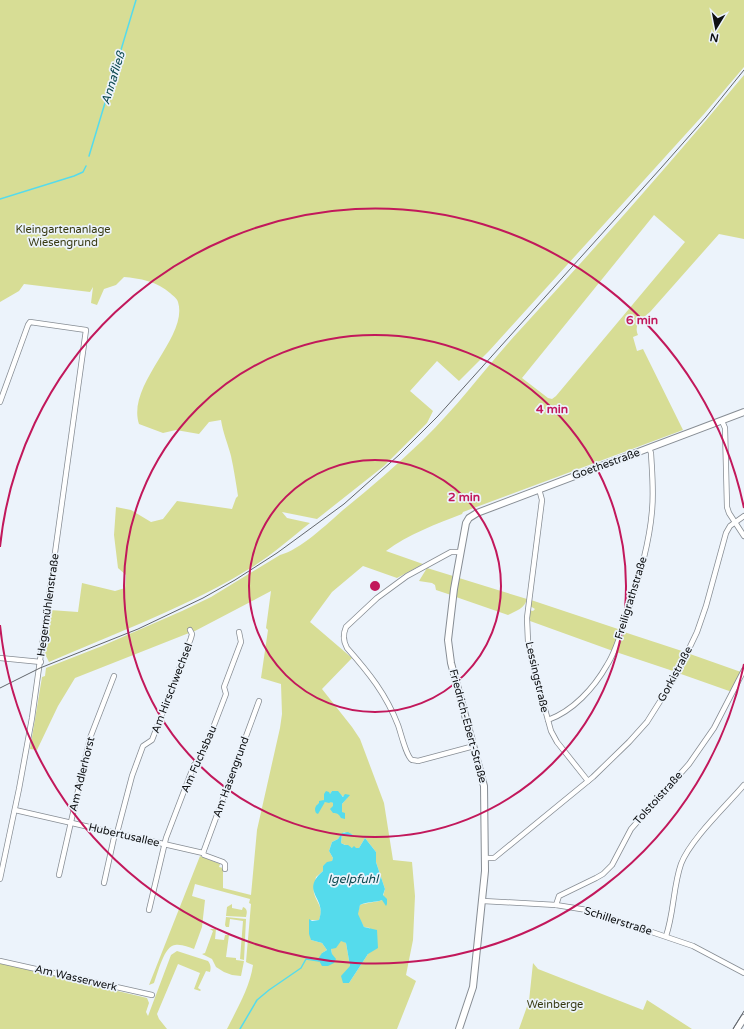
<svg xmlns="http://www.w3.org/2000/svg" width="744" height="1029" viewBox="0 0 744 1029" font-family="'Varela Round',sans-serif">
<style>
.green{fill:#d7dd95;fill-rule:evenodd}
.water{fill:#55dbec}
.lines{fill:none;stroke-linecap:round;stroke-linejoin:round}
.stream{stroke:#55dbec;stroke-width:1.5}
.minor-casing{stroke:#878d94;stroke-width:6}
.tertiary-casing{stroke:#878d94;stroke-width:8}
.minor{stroke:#fff;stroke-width:4.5}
.tertiary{stroke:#fff;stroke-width:6}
.tram{stroke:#62666b;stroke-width:1}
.ring{fill:none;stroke:#c2185b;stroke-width:2}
.labels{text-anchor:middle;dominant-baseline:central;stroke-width:3.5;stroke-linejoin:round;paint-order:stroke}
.park-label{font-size:11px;fill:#383a12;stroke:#ecf3fb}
.street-label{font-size:11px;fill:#0e1012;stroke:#ecf3fb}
.water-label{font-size:12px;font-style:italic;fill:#0b484f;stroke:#ecf3fb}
.centre{fill:#c2185b;stroke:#ecf3fb;stroke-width:2}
.ring-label{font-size:12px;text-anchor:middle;font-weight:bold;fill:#c2185b;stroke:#ecf3fb;stroke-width:3.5;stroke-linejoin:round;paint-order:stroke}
</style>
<rect width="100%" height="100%" fill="#ecf3fb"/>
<g class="green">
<path d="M0,0H744V67L704,114L489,351L459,381L437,361L410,391L433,411L427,423L384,466L317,519L282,512L287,518L310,523C291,538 274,553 254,566C190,606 118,632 49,662L45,654L50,610L78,612L82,583L115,591L125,588L126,575L118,568L114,535L116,507L131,510L151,522L163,519L177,501L232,509L236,498L238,496C236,483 234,470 231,456C228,444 223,433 221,420L209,422L199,434L176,430L163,433L139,424C126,384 189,337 178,302C177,298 172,295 170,293C158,282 139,278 124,277L116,285L104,289L97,305L91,303L93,287L90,292L24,284L19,291L0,302Z"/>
<path d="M744,75V239L719,234L650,312C643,318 633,324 638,335L633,337L637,351L643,349L683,430L463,512L462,514C437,524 408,534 386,551L423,564L397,578L363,566L332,592L310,622L352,658L322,689L352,727L360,739L384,803L393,860L412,862L415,896L413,940L406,975L416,981L397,1029H227C237,1009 250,987 253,965L248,963L246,962L251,904L249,903L250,899L195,884L192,896L205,900L202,927L194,949C188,947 182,944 175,945C164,946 158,973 154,983L149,985L200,856L220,864L219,867L223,868V888L251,895L257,830L280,728L282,714L281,684L261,678L268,630L266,628L271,591L193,632L188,630L189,633L75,678L58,706L37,750L30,749L42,677L45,676L46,668L102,646L182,611L211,597L280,555C300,550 327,524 343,510C370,488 398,464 424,439C458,406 487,366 519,331C596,247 672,162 744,75ZM654,215L685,242L556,396L552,399L548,398L522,378ZM332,791L347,798L342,804V812L340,815C335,812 335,804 331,801L325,802L322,805H317L324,800V794L330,795ZM344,832L353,835L346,836L342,834L341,843L352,848H359L365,838L376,852V862L385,889L382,900C374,903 368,902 360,905L357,914L364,927L370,928L368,954L349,983L350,966L346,943L341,940L331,949L332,954L322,953L327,950L322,943L311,940L309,920H319C324,907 317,904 314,893C313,889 315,882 316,877L323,871V866L332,862L333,858L329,851L332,842L338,839Z"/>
<path d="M427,568L453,576L451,595L436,590L435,585L432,583L419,581Z"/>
<path d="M459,578L527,599C525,608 516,611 508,615L456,597Z"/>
<path d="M531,600L621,630L613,651L530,621L529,610L533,611L535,609L530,606Z"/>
<path d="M624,632L685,652L676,672L616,652Z"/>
<path d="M690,654L741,672L732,692L681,674Z"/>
<path d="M232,904V908L242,910L243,907C248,909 247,913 246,917L226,916L227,907Z"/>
<path d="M226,917L246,919L244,960L240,959L243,921L230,919L229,927H226L225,925Z"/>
<path d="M210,929H216L215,939L224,940L225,935H229L226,957L236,958V960L244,961L241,976L232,975L224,972L216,967L212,959L202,954L205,953L213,931Z"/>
<path d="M177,951L208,961C211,965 211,968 210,972L206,971L198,988L201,990L200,991L194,989L200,973L178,964L157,1014L159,1019L167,1029H0V963L147,998L149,1003L146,1012L148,1016L171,955Z"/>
<path d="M533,963L538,969L643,1010L647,1000L692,1029H519L529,1001Z"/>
</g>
<g class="water">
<path d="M326,791L329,792L330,794L332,791H338L343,797L345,794L350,795L342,804V812L345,813V819L341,818C339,814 337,813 333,813L330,809L333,806V803L331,802L329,803L325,802L318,814L316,813C314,809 315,806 319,803V801L324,800V794Z"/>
<path d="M348,832L353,835L346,836L342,834L341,843L345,845H348L352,848L354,846L356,848H359L365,838L376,852V862L385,889L383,895L387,899V904L386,906L382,900C374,903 368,901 360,905L358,914L364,927L377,930L378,948L368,954L349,983H343L341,976L350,966L346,943L341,941L336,948L331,949L332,954L336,959L334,963L328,966H322L318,959L322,953L327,950L322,943L311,940L309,934V919L312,921L319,920C328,898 299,892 323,871V866L327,862L332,861L333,858L329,851L332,842L338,839L342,833Z"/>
</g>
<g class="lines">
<g class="stream">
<path d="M89,156L136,0"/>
<path d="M0,199L74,176L83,172L86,166"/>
<path d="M240,1029L257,1000L269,990L301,968L306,959L319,961"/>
</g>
<defs>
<g id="minor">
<path d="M0,402L28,325L30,322L86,330L32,718L19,789L0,879"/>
<path d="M722,421L725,428L727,507L729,513L744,536"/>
<path d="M539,489L542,500L527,618L528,642L532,662L551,731L557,742L588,781"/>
<path d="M460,552H451L407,576L377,598L346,627C343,634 343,641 347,648C369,673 386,694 398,725C401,733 406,756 412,760C413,760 418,761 418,761L474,746"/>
<path d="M0,658L41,662"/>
<path d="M548,720C573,711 594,688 607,665C616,651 621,633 626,617C638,583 649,547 652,511C654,491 652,472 651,453L649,448"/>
<path d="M15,810L203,853L204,855L223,862L225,864V869"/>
<path d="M117,833L132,776L143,746L152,740L191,638L192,634L190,630"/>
<path d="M203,853L259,701"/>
<path d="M485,858H494L593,777L629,742L647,722L676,676L697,632L706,606L726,533L730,526L744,516"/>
<path d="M59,875L90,738L114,676"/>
<path d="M104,883L115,833"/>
<path d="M483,901L556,905L587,910L693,946L744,973"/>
<path d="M556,905L559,896L596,878L603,874L612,865L631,829L689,764L714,728L744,670"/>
<path d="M149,910L166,838L194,765L201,759L226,694L224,687L241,642L239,632"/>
<path d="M666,936C674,913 673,887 681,864C690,840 726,806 744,785"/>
<path d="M0,961L152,995"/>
</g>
<g id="tertiary">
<path d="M459,1029L473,987L485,871L484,786L451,663L448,640L454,589L466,523L469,518L477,513L744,412"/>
<path d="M737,1029L744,1018"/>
</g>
</defs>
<use href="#minor" class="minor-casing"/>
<use href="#tertiary" class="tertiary-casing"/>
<use href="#minor" class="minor"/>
<use href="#tertiary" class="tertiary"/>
<g class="tram">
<path d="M0,688L40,668L138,629L203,598L235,580L277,553L344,504L399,455L438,416L661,168L706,117L744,70"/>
<path d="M733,1029L744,1011"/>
</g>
</g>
<g class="ring">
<circle cx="375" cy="586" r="126"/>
<circle cx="375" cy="586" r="251"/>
<path d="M744 664A377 377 0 0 1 0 625M0 547A377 377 0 0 1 744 508"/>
</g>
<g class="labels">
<g class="park-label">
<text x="63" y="229">Kleingartenanlage<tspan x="63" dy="13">Wiesengrund</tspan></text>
<text x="555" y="1004">Weinberge</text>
</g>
<g class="street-label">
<text transform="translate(606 464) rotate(-20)">Goethestraße</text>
<text transform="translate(631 598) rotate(-73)">Freiligrathstraße</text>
<text transform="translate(48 605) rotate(-82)">Hegermühlenstraße</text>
<text transform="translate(675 674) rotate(-62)">Gorkistraße</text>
<text transform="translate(537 677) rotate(77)">Lessingstraße</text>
<text transform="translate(172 688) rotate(-69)">Am Hirschwechsel</text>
<text transform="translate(468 726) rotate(75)">Friedrich-Ebert-Straße</text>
<text transform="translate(199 759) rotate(-66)">Am Fuchsbau</text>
<text transform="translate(82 774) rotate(-76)">Am Adlerhorst</text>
<text transform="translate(231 777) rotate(-70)">Am Hasengrund</text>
<text transform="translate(658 798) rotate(-48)">Tolstoistraße</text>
<text transform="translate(124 835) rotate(13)">Hubertusallee</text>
<text transform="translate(618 921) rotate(18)">Schillerstraße</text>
<text transform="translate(76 978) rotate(13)">Am Wasserwerk</text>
</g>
<g class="water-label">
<text transform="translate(113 78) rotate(-73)">Annafließ</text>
<text x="353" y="879">Igelpfuhl</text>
</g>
</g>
<circle cx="375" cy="586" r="6" class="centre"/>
<g class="ring-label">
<text x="642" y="324">6 min</text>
<text x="552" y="413">4 min</text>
<text x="464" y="501">2 min</text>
</g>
<g transform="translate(716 28) rotate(190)" stroke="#ecf3fb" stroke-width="3" paint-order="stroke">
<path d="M0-3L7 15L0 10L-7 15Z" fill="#0e1012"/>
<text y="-6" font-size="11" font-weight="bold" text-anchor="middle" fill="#0e1012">N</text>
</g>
</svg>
